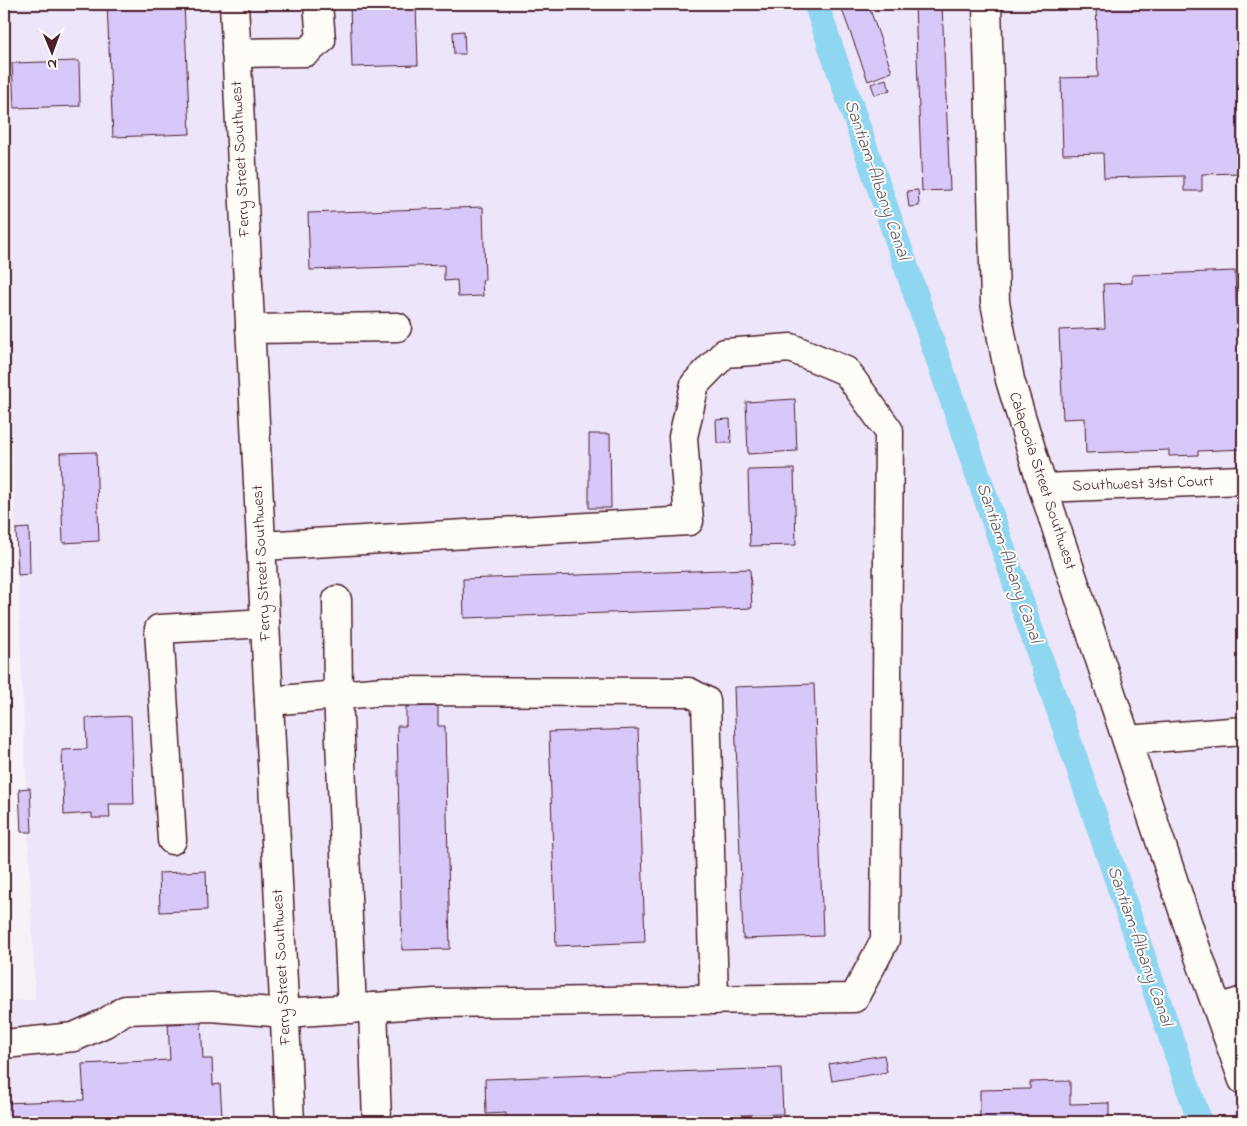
<svg xmlns="http://www.w3.org/2000/svg" width="1247" height="1126" viewBox="0 0 1247 1126" font-family="'Indie Flower',sans-serif">
<style>
.built{fill:#ede5f9}
.lines{fill:none;stroke-linecap:round;stroke-linejoin:round}
.canal{stroke:#8fd6f1;stroke-width:25}
.building{fill:#d8c8fa;stroke:#4a1f2b}
.minor-casing{stroke:#4a1f2b;stroke-width:31}
.minor{stroke:#fdfcf7;stroke-width:28}
.labels{text-anchor:middle;dominant-baseline:central;stroke-width:4;stroke-linejoin:round;paint-order:stroke}
.street-label{font-size:16px;fill:#4a1f2b;stroke:#fdfcf7}
.water-label{font-size:18px;font-style:italic;fill:#5f5666;stroke:#fdfcf7}
</style>
<rect width="100%" height="100%" fill="#f6f2f8"/>
<filter id="ink" filterUnits="userSpaceOnUse"><feTurbulence type="fractalNoise" baseFrequency=".02" numOctaves="2"/><feDisplacementMap in="SourceGraphic" scale="10" xChannelSelector="R" yChannelSelector="G"/><feConvolveMatrix kernelMatrix="1 2 1 2 8 2 1 2 1" color-interpolation-filters="sRGB"/></filter>
<g filter="url(#ink)">
<path class="built" d="M4,4H1243V1122H4V1001L35,1000L4,243Z"/>
<g class="lines">
<path class="canal" d="M816,4L1200,1122"/>
</g>
<g class="building">
<path d="M107,4H184L190,134L113,137Z"/>
<path d="M350,4H416L418,65L352,67Z"/>
<path d="M840,4H868L892,72L868,81Z"/>
<path d="M915,4H942L950,190L922,191Z"/>
<path d="M1096,4H1243V173L1202,174V191H1184V176L1104,178L1103,153L1063,154L1061,78L1098,77Z"/>
<path d="M464,31L465,54H454L453,32Z"/>
<path d="M79,61L80,106L14,108L12,63Z"/>
<path d="M886,79L890,90L875,95L871,84Z"/>
<path d="M918,190L919,206L909,207L907,191Z"/>
<path d="M483,207L485,280H482L483,296L458,297L457,280L444,281V265L310,270L308,213Z"/>
<path d="M1235,271L1237,324L1243,323V449L1198,451V455L1169,456V450L1086,453L1085,418L1063,419L1059,330L1105,328L1103,284L1132,283V275Z"/>
<path d="M795,399L797,451L748,454L746,402Z"/>
<path d="M730,419L731,443H717L716,420Z"/>
<path d="M589,434H610L611,508H589Z"/>
<path d="M96,452L99,541L63,543L60,453Z"/>
<path d="M794,469L796,545L750,546L748,470Z"/>
<path d="M29,528L30,574L18,575L16,529Z"/>
<path d="M750,569L752,608L464,618L463,579Z"/>
<path d="M814,684L823,936L743,939L734,687Z"/>
<path d="M438,706V726H445L450,949L402,950L397,726H406V707Z"/>
<path d="M131,716L134,804H109L110,818H92V813L64,815L62,750L87,749L86,718Z"/>
<path d="M638,729L645,942L556,946L549,732Z"/>
<path d="M30,788L32,832H21L19,789Z"/>
<path d="M4,856L6,932L4,935Z"/>
<path d="M206,871L207,910L160,912L159,873Z"/>
<path d="M201,1023L203,1059H212L213,1085L220,1084L222,1116L214,1117V1122H4V1103L84,1100L82,1064L170,1060L168,1024Z"/>
<path d="M884,1055L887,1072L832,1081L829,1064Z"/>
<path d="M781,1068L783,1114L506,1122V1113L486,1114L485,1079Z"/>
<path d="M1070,1081V1104L1109,1103V1122H980V1090L1030,1089V1082Z"/>
</g>
<g class="lines">
<defs>
<g id="minor">
<path d="M234,4L290,1122"/>
<path d="M987,4L995,302L1010,380L1043,488L1193,940L1243,1080"/>
<path d="M236,53L306,52L321,40L318,4"/>
<path d="M250,329L397,327"/>
<path d="M1043,488L1243,480"/>
<path d="M337,600L338,695L352,1009"/>
<path d="M269,701L385,691L689,692L706,701L714,1000"/>
<path d="M1127,740L1243,731"/>
<path d="M172,840L159,629L265,623"/>
<path d="M373,1007L377,1122"/>
<path d="M1218,1009L1243,1001"/>
<path d="M4,1044L74,1037L105,1023L125,1010L211,1007L284,1013L435,1003L854,998L885,940L889,431L846,371L791,348L725,353L695,384L683,437L689,521L261,546"/>
</g>
</defs>
<use href="#minor" class="minor-casing"/>
<use href="#minor" class="minor"/>
</g>
</g>
<g class="labels">
<g class="street-label">
<text transform="translate(241 159) rotate(-93)">Ferry Street Southwest</text>
<text transform="translate(1042 481) rotate(72)">Calapooia Street Southwest</text>
<text transform="translate(1143 484) rotate(-2)">Southwest 31st Court</text>
<text transform="translate(262 563) rotate(-93)">Ferry Street Southwest</text>
<text transform="translate(282 967) rotate(-93)">Ferry Street Southwest</text>
</g>
<g class="water-label">
<text transform="translate(876 180) rotate(71)">Santiam-Albany Canal</text>
<text transform="translate(1008 563) rotate(71)">Santiam-Albany Canal</text>
<text transform="translate(1139 946) rotate(71)">Santiam-Albany Canal</text>
</g>
</g>
<rect width="1247" height="1126" fill="none" stroke="#fdfcf7" stroke-width="20"/>
<rect x="10" y="10" width="1227" height="1106" fill="none" stroke="#4a1f2b" stroke-width="2" filter="url(#ink)"/>
<g transform="translate(52 52) rotate(179)" stroke="#fdfcf7" stroke-width="4" paint-order="stroke">
<path d="M0-4L9 19L0 12L-9 19Z" fill="#4a1f2b"/>
<text y="-8" font-size="14" font-weight="bold" text-anchor="middle" fill="#4a1f2b">N</text>
</g>
</svg>
